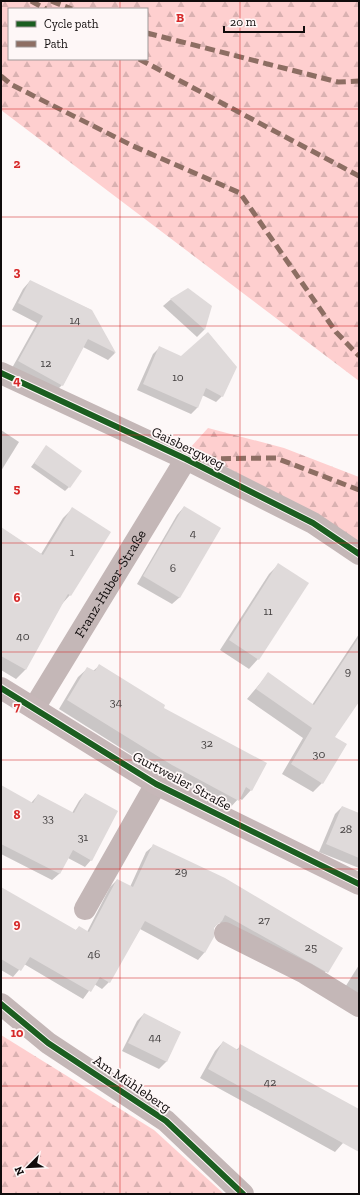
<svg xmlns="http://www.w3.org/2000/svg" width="360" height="1195" viewBox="0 0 360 1195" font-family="'Zilla Slab',serif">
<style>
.forest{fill:url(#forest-firs);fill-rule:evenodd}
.shadow{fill:#0003}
.building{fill:#dfdada}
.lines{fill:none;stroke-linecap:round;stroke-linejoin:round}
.minor{stroke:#c4b7b7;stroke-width:22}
.major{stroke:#c6b7b8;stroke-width:22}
.quiet{stroke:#8d6e63;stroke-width:5;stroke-dasharray:10 5;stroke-linecap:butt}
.cycleway-casing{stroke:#fef7f7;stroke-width:8}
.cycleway{stroke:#1b5e20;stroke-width:6}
.grid{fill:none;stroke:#d62828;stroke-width:1;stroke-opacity:0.55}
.labels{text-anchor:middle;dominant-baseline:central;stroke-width:3.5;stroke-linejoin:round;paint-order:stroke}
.number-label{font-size:12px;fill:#444040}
.street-label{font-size:14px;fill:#100c0c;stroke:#fef7f7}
.grid-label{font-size:13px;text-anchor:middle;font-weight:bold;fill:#d62828;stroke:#fef7f7;stroke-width:3.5;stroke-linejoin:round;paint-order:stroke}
</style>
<defs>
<pattern id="forest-firs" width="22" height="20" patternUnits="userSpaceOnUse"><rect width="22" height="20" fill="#fecfcf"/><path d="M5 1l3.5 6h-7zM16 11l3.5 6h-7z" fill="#d9b1b1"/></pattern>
</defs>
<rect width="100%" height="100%" fill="#fdf8f8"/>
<g class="forest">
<path d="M1,1H359V381L1,110ZM9,9H147V59H9Z"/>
<path d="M208,428L284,448L359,477V544L258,484L190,448Z"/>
<path d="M1,1035L154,1130L224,1194H1Z"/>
</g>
<g class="shadow">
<path d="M30,281L91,310L115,353L108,360L83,347L62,385L55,392L12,368L37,323L12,310L23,289Z"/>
<path d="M188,289L211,306L204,330L197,337L163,306L170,300Z"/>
<path d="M159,348L222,396L216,402L202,395L197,408L191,414L137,390L153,354Z"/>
<path d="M1,430L19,442L1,471Z"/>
<path d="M46,447L69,487L65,491L31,467Z"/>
<path d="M184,507L180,597L172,604L137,584L177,515Z"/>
<path d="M72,509L70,595L61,605L25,670L16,679L1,670V528L41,554L63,518Z"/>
<path d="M279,564L258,659L249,669L220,650L269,574Z"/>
<path d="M359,634V700L334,737L322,783L313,792L282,774L303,738L247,699L268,674L312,705Z"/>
<path d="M99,666L162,708L251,790L242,800L239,798L228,810L162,774L59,709L78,677L88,668L93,671Z"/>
<path d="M1,786L31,803L38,795L72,813L79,801L85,794L91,860L85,867L68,858L59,874L52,880L1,854Z"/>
<path d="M342,807L359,814V868L319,852L335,814Z"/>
<path d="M153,846L326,971L319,978L219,922L213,929L204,953L198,960L140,929L109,982L102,989L94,984L83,999L24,964L13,977L1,970V888L75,931L79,927L87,932L110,887L117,880L130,887L146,852Z"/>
<path d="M359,965V1002L342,992Z"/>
<path d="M144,1014L180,1032L166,1062L159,1069L122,1051L137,1021Z"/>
<path d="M223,1042L236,1050L241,1046L359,1111V1116L343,1143L335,1152L200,1078L215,1051Z"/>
</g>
<g class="building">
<path d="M30,280L92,310L116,353L88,339L63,386L18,361L43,316L18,303Z"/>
<path d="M188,288L212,306L205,330L170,299Z"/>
<path d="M208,332L237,367L223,397L206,388L198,408L143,384L159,346L181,356Z"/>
<path d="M46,445L82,471L70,488L34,463Z"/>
<path d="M184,506L221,528L180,598L143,576Z"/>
<path d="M72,507L111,532L71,596L68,594L26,670L1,656V527L43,555Z"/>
<path d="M278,563L309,583L259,660L229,640Z"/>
<path d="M359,637V702L335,737L347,744L323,784L291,764L312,728L256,689L268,672L314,705Z"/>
<path d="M99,664L165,705L164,708L267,763L252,791L246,787L239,801L172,765L67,700L87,667L95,671Z"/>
<path d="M1,785L33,803L38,794L74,813L85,793L118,811L92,861L73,850L60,874L1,844Z"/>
<path d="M342,806L359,813V858L326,844Z"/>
<path d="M153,844L225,878L343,948L328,973L225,915L222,921L214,927V937L205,953L145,921L110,983L100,977L91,992L30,957L21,971L1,959V887L76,930L79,926L89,932L117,879L133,887Z"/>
<path d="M144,1013L181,1032L167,1062L128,1043Z"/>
<path d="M223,1041L238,1050L240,1044L359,1109V1152L208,1069Z"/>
</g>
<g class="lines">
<g class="minor">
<path d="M1,373L186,459L313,523L359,554"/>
<path id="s1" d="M34,708L186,459"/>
<path d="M85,909L156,784"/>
<path d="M225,933L305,973L359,1006"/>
<path d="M1,1004L48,1043L166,1121L243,1194"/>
</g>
<path class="major" d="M1,688L156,784L359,884"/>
<g class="quiet">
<path d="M31,1L46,9"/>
<path d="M51,1L72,9"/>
<path d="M147,33L338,82L359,81"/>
<path d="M139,59L359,176"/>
<path d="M1,76L12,85L133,146L240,193L336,332L359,356"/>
<path d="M191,459L276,458L359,490"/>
</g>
<defs>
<g id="cycleway">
<path d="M1,373L186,459L313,523L359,554"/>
<path d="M1,688L156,784L359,884"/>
<path d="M1,1004L48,1043L166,1121L243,1194"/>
</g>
</defs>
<use href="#cycleway" class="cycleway-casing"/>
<use href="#cycleway" class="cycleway"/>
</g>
<path class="grid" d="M120,1V9M240,1V1194M120,59V1194M1,109H359M1,217H359M1,326H359M1,435H359M1,543H359M1,652H359M1,760H359M1,869H359M1,978H359M1,1086H359"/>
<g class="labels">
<g class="number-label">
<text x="75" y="320">14</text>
<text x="46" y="363">12</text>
<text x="178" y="377">10</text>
<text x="193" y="533">4</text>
<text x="72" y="552">1</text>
<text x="173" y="568">6</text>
<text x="268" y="611">11</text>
<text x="23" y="636">40</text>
<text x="348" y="671">9</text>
<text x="116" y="702">34</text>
<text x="207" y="743">32</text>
<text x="319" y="754">30</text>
<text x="48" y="818">33</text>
<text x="346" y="829">28</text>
<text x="83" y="837">31</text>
<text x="181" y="871">29</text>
<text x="264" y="920">27</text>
<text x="311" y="947">25</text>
<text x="94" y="954">46</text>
<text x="155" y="1037">44</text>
<text x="270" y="1082">42</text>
</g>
<g class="street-label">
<text transform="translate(188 448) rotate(26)">Gaisbergweg</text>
<text stroke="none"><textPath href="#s1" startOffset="146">Franz-Huber-Straße</textPath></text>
<text transform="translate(182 781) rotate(28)">Gurtweiler Straße</text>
<text transform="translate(132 1084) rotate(34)">Am Mühleberg</text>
</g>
</g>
<g class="grid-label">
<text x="180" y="22">B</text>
<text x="17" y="168">2</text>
<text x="17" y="276">3</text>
<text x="17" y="385">4</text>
<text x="17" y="493">5</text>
<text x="17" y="602">6</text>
<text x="17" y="711">7</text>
<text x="17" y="819">8</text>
<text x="17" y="928">9</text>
<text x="17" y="1037">10</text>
</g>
<rect width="360" height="1195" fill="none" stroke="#100c0c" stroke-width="4"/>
<rect x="8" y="8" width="140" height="52" fill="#fef7f7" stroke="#9f9999"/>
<rect x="16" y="21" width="20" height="6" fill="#1b5e20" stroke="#9f9999"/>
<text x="44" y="28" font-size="12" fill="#100c0c">Cycle path</text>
<rect x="16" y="41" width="20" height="6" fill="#8d6e63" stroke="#9f9999"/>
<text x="44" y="48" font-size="12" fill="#100c0c">Path</text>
<g transform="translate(28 1167) rotate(246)" stroke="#fef7f7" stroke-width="3" paint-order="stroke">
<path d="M0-3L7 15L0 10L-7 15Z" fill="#100c0c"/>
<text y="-6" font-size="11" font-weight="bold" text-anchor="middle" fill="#100c0c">N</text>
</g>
<path d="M224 26v6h80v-6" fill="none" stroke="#100c0c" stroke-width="2"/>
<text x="230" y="26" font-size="12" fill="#100c0c" stroke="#fef7f7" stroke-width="3" paint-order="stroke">20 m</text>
</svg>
